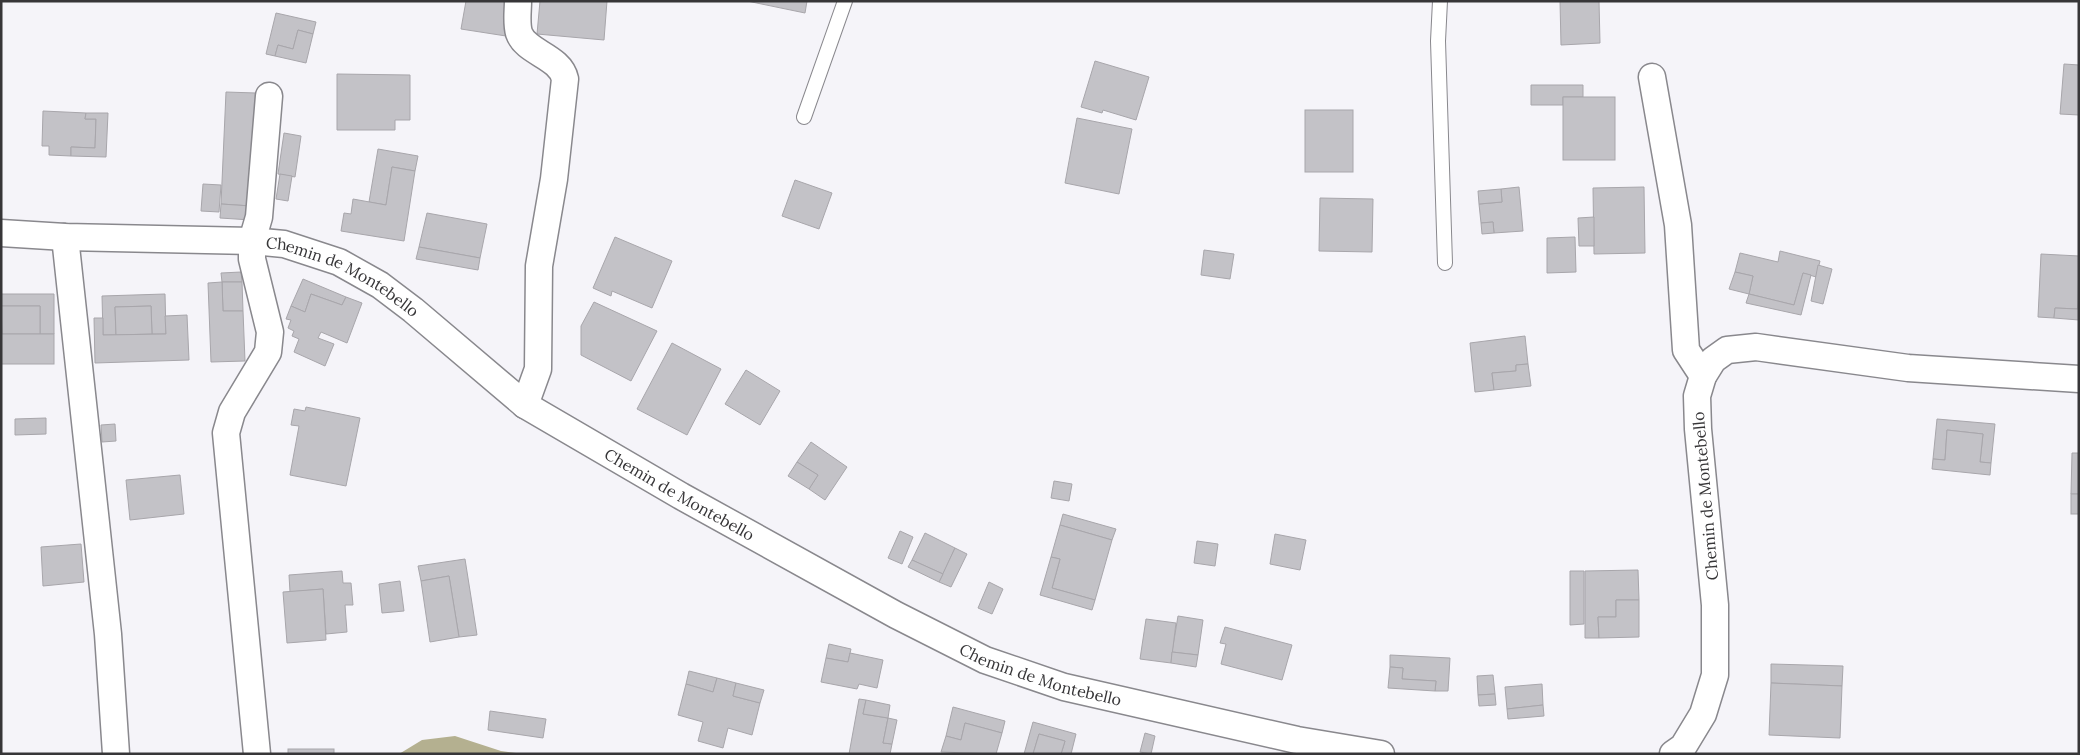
<svg xmlns="http://www.w3.org/2000/svg" width="2080" height="755" viewBox="0 0 2080 755" font-family="Lora,serif">
<style>
.forest{fill:#b4b090}
.building{fill:#c3c2c7;stroke:#a8a6ab}
.lines{fill:none;stroke-linecap:round;stroke-linejoin:round}
.service-casing{stroke:#89888d;stroke-width:16}
.minor-casing{stroke:#89888d;stroke-width:29}
.service{stroke:#fff;stroke-width:14}
.minor{stroke:#fff;stroke-width:26}
.labels{text-anchor:middle;dominant-baseline:central;stroke-width:4.5;stroke-linejoin:round;paint-order:stroke}
.street-label{font-size:16px;fill:#373638;stroke:#fff}
</style>
<rect width="100%" height="100%" fill="#f5f4f9"/>
<path class="forest" d="M455,736L501,751L524,754H399L422,740Z"/>
<g class="building">
<path d="M466,1H511L506,36L461,29Z"/>
<path d="M540,1H607L604,40L537,34Z"/>
<path d="M747,1H807L805,13Z"/>
<path d="M1560,1H1599L1600,43L1561,45Z"/>
<path d="M276,13L316,22L313,34L298,30L293,49L278,45L275,56L266,54Z"/>
<path d="M298,30L313,34L306,63L275,56L278,45L293,49Z"/>
<path d="M1095,61L1149,77L1136,120L1103,110L1102,113L1081,107Z"/>
<path d="M2064,64L2079,65V115L2060,114Z"/>
<path d="M337,74L410,75V120H395V130H337Z"/>
<path d="M1531,85H1583V97H1563V105H1531Z"/>
<path d="M226,92L256,93L251,206L221,204Z"/>
<rect x="1563" y="97" width="52" height="63"/>
<rect x="1305" y="110" width="48" height="62"/>
<path d="M43,111L86,113L85,119H96L95,148L71,147V156L49,155V146H42Z"/>
<path d="M86,113H108L106,157L71,156V147L95,148L96,119H85Z"/>
<path d="M1077,118L1132,129L1119,194L1065,183Z"/>
<path d="M284,133L301,136L295,177L278,174Z"/>
<path d="M378,149L418,156L415,171L392,167L386,205L369,202Z"/>
<path d="M392,167L415,171L404,241L341,231L344,213L351,214L353,199L386,205Z"/>
<path d="M280,174L292,176L288,201L276,199Z"/>
<path d="M795,180L832,193L819,229L782,216Z"/>
<path d="M203,184L221,185L219,212L201,211Z"/>
<path d="M1519,187L1523,231L1494,233L1493,222L1481,223L1479,204L1502,202L1501,189Z"/>
<path d="M1644,187L1645,253L1594,254L1593,188Z"/>
<path d="M1501,189L1502,202L1479,204L1478,191Z"/>
<path d="M1320,198L1373,199L1372,252L1319,251Z"/>
<path d="M221,204L251,206V220L220,218Z"/>
<path d="M427,213L487,224L480,258L419,247Z"/>
<path d="M1594,217V246H1579L1578,218Z"/>
<path d="M1493,222L1494,233L1482,234L1481,223Z"/>
<path d="M615,237L672,261L652,308L612,291L611,296L593,288Z"/>
<path d="M1575,237L1576,272L1547,273V238Z"/>
<path d="M419,247L480,258L478,270L416,259Z"/>
<path d="M1204,250L1234,254L1230,279L1201,275Z"/>
<path d="M1780,251L1820,261L1816,277L1803,273L1794,305L1749,294L1753,276L1735,272L1740,253L1778,262Z"/>
<path d="M2041,254L2079,256L2078,309L2055,308L2054,318L2038,317Z"/>
<path d="M1818,265L1832,269L1823,304L1811,301Z"/>
<path d="M241,272L242,282H222L221,273Z"/>
<path d="M1735,272L1753,276L1749,294L1729,289Z"/>
<path d="M1803,273L1811,275L1801,315L1746,303L1749,294L1794,305Z"/>
<path d="M303,279L346,297L342,305L311,294L305,312L291,306Z"/>
<path d="M222,282H242L243,311H223Z"/>
<path d="M222,282L223,311H243L245,361L211,362L208,283Z"/>
<path d="M2079,292V320L2054,318L2055,308L2078,309Z"/>
<path d="M1,294H54V334H40V306H1V334Z"/>
<path d="M165,294L166,334H152L151,306L115,307L116,335H103L102,296Z"/>
<path d="M311,294L342,305L346,297L362,303L347,343L321,332L318,338L334,344L325,366L294,352L299,339L292,336L294,331L288,328L291,320L286,319L291,306L305,312Z"/>
<path d="M594,302L657,331L631,381L581,355V326Z"/>
<path d="M1,306H40V334H2Z"/>
<path d="M151,306L152,334L116,335L115,307Z"/>
<path d="M187,315L189,360L95,363L94,318H103V335L166,334L165,316Z"/>
<rect x="1" y="334" width="53" height="30"/>
<path d="M1525,336L1528,364L1516,365V371L1492,373L1494,390L1475,392L1470,343Z"/>
<path d="M672,343L721,369L687,435L637,409Z"/>
<path d="M1528,364L1531,386L1494,390L1492,373L1516,371V365Z"/>
<path d="M746,370L780,391L760,425L725,404Z"/>
<path d="M306,407L360,418L346,486L290,475L299,426L291,425L294,409L305,411Z"/>
<path d="M46,418V434L15,435V419Z"/>
<path d="M1937,419L1995,424L1991,463L1980,462L1983,434L1947,430L1945,460L1933,459Z"/>
<path d="M115,424L116,441L102,442L101,425Z"/>
<path d="M1947,430L1983,434L1980,462L1991,463L1990,475L1932,469L1933,459L1945,460Z"/>
<path d="M811,442L847,467L825,500L809,489L818,475L797,462Z"/>
<path d="M2072,453H2079V494H2071Z"/>
<path d="M797,462L818,475L809,489L788,476Z"/>
<path d="M180,475L184,514L130,520L126,480Z"/>
<path d="M1054,481L1072,484L1069,501L1051,498Z"/>
<rect x="2071" y="494" width="8" height="20"/>
<path d="M1063,514L1116,529L1112,540L1060,525Z"/>
<path d="M1060,525L1112,540L1095,600L1052,588L1060,559L1051,557Z"/>
<path d="M900,531L913,537L902,564L888,558Z"/>
<path d="M925,533L955,548L943,574L912,560Z"/>
<path d="M1275,534L1306,540L1300,570L1270,564Z"/>
<path d="M1197,541L1218,544L1215,566L1194,563Z"/>
<path d="M81,544L84,582L43,586L41,547Z"/>
<path d="M955,548L967,554L951,587L939,582Z"/>
<path d="M1051,557L1060,559L1052,588L1095,600L1092,610L1040,595Z"/>
<path d="M465,559L477,635L459,637L449,576L421,581L418,566Z"/>
<path d="M912,560L943,574L939,582L908,567Z"/>
<path d="M1638,570L1639,600H1616V617H1598L1599,638H1585V571Z"/>
<path d="M342,571L343,583H351L353,605H345L347,632L326,634L323,589L290,592L289,575Z"/>
<path d="M1570,571H1584V624L1570,625Z"/>
<path d="M449,576L459,637L430,642L421,581Z"/>
<path d="M400,581L404,611L382,613L379,584Z"/>
<path d="M989,582L1003,589L992,614L978,608Z"/>
<path d="M323,589L326,640L287,643L283,592Z"/>
<path d="M1616,600H1639V637L1599,638L1598,617H1616Z"/>
<path d="M1178,616L1203,620L1198,655L1172,652Z"/>
<path d="M1146,619L1176,623L1171,663L1140,659Z"/>
<path d="M1225,627L1292,645L1282,680L1221,664L1226,644L1220,643Z"/>
<path d="M829,644L851,649L848,662L826,658Z"/>
<path d="M1172,652L1198,655L1196,667L1171,663Z"/>
<path d="M850,653L883,660L877,688L859,684L857,689L821,682L826,658L848,662Z"/>
<path d="M1390,655L1450,658L1448,691H1435L1436,681L1402,679L1403,668L1390,667Z"/>
<path d="M1771,664L1843,666L1842,686L1771,683Z"/>
<path d="M1390,667L1403,668L1402,679L1436,681L1435,691L1388,688Z"/>
<path d="M689,671L717,678L713,692L686,684Z"/>
<path d="M1493,675L1495,694L1478,695L1477,676Z"/>
<path d="M717,678L736,683L733,696L760,703L752,735L728,728L723,748L698,741L703,722L678,715L686,684L713,692Z"/>
<path d="M736,683L764,690L760,703L733,696Z"/>
<path d="M1771,683L1842,686L1840,738L1769,735Z"/>
<path d="M1542,684L1543,705L1507,709L1505,687Z"/>
<path d="M1495,694L1496,705L1479,706L1478,695Z"/>
<path d="M859,699L866,700L863,714L888,718L883,743L892,744L890,754H849Z"/>
<path d="M866,700L890,705L888,718L863,714Z"/>
<path d="M1543,705L1544,716L1508,719L1507,709Z"/>
<path d="M953,707L1005,721L1002,733L965,723L961,740L946,736Z"/>
<path d="M490,711L546,719L543,738L488,730Z"/>
<path d="M888,718L897,720L892,744L883,743Z"/>
<path d="M1033,722L1076,734L1071,754H1061L1065,741L1039,734L1033,754H1024Z"/>
<path d="M965,723L1002,733L996,754L941,752L946,736L961,740Z"/>
<path d="M1145,733L1155,736L1151,754L1140,752Z"/>
<path d="M1039,734L1065,741L1061,754H1033Z"/>
<rect x="288" y="749" width="46" height="5"/>
</g>
<g class="lines">
<defs>
<g id="service">
<path d="M1440,1L1438,41L1445,263"/>
<path d="M804,117L845,1"/>
</g>
<g id="minor">
<path d="M518,1C518,11 516,23 519,33C526,53 560,56 565,79L554,179L539,266L538,369L525,405"/>
<path d="M1652,77L1678,225L1686,350L1703,376"/>
<path id="s1" d="M1,233L65,237L252,241L284,244L339,262L380,285L413,310L525,405L681,496L896,615L985,660L1064,687L1297,740L1381,754"/>
<path d="M65,237L108,634L116,754"/>
<path d="M257,754L226,433L232,412L268,352L270,332L252,259V241L259,217L269,96"/>
<path d="M1673,754L1683,747L1703,714L1715,675V605L1698,429L1697,396L1703,376L1713,360L1727,350L1756,347L1908,368L2079,379"/>
</g>
</defs>
<use href="#service" class="service-casing"/>
<use href="#minor" class="minor-casing"/>
<use href="#service" class="service"/>
<use href="#minor" class="minor"/>
</g>
<g class="labels">
<g class="street-label">
<text stroke="none"><textPath href="#s1" startOffset="350">Chemin de Montebello</textPath></text>
<text stroke="none"><textPath href="#s1" startOffset="755">Chemin de Montebello</textPath></text>
<text transform="translate(1705 496) rotate(-95)">Chemin de Montebello</text>
<text stroke="none"><textPath href="#s1" startOffset="1160">Chemin de Montebello</textPath></text>
</g>
</g>
<rect width="2080" height="755" fill="none" stroke="#373638" stroke-width="5"/>
</svg>
